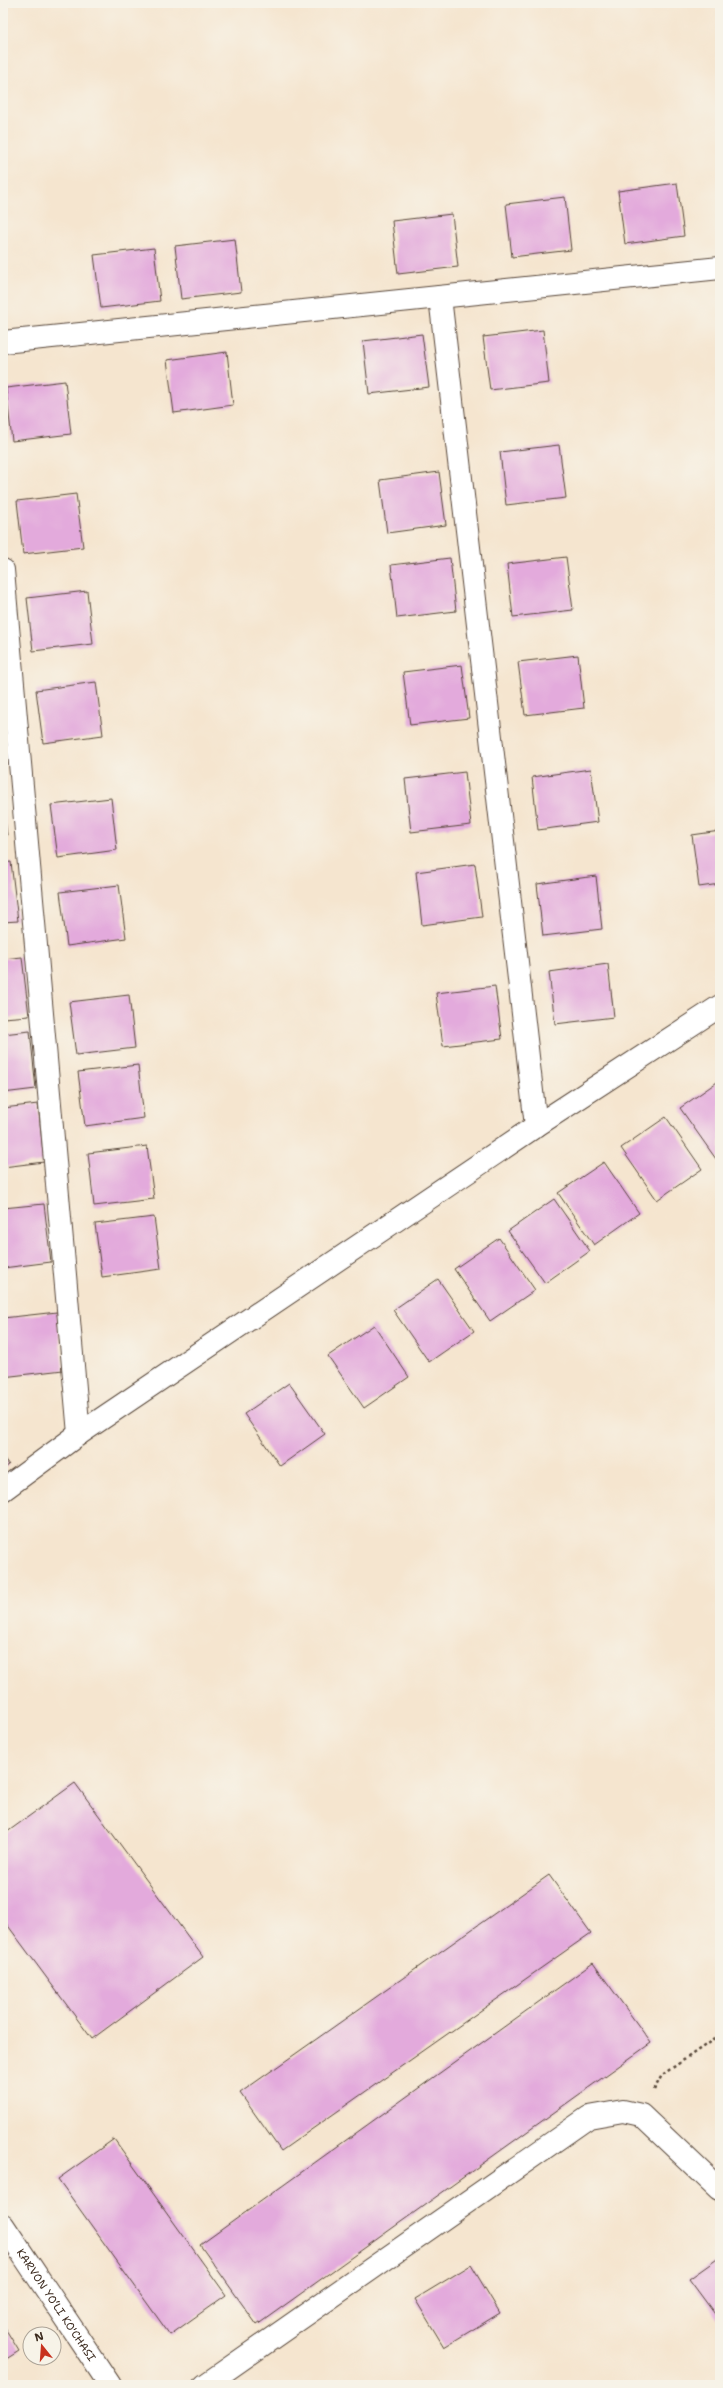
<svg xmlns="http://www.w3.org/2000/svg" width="723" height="2388" viewBox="0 0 723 2388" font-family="'Shantell Sans',sans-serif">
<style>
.building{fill:#e3aadc}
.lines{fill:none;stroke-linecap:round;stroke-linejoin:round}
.minor-casing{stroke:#574639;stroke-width:24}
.tertiary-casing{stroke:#574639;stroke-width:24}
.path{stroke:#574639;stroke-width:2.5;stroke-dasharray:3 3;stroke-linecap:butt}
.minor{stroke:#fff;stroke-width:22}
.tertiary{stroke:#fff;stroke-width:22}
.labels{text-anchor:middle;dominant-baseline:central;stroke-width:3.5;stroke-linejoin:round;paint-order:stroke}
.street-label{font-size:11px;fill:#3b2a1e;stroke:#f7f3e8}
</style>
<rect width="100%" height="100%" fill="#f7f3e8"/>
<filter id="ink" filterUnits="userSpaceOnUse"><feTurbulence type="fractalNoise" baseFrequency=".025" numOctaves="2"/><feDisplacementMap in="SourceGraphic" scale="8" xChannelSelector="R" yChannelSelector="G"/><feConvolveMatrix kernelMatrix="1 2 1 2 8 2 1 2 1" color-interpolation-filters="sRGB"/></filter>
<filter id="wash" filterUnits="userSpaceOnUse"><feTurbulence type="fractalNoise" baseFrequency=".012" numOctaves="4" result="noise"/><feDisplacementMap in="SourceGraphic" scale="16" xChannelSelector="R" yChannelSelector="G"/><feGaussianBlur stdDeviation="0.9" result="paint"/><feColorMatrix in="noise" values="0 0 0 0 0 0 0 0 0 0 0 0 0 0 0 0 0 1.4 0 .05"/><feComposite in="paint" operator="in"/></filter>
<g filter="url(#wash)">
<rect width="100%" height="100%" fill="#f5e5cf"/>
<g id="blocks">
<g class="building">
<path d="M677,183L684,236L625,244L618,191Z"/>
<path d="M565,197L571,250L512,257L506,204Z"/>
<path d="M452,214L458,267L398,274L392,221Z"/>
<path d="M235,239L241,292L181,299L175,246Z"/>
<path d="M154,248L160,301L101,308L94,255Z"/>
<path d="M543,330L549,383L490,390L483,337Z"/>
<path d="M422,334L429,387L369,394L363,341Z"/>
<path d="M227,352L233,405L174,413L167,360Z"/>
<path d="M65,381L71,434L12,441L6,388Z"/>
<path d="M559,445L566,498L506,505L500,452Z"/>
<path d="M439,472L446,525L387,533L380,480Z"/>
<path d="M76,494L83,547L23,554L17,501Z"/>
<path d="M566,557L573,610L513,617L507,564Z"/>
<path d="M450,558L456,611L397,618L391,565Z"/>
<path d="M87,591L93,644L33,651L27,598Z"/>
<path d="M578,655L584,708L525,715L518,662Z"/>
<path d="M462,665L469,718L410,725L403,672Z"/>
<path d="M96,682L103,735L43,743L36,690Z"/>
<path d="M591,769L598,822L538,830L532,777Z"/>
<path d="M465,772L471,825L411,832L405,779Z"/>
<path d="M111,798L117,850L58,858L51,805Z"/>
<path d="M3,804L7,835H3Z"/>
<path d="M720,831V884L699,887L692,835Z"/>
<path d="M11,862L18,921L3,922V863Z"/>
<path d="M475,864L482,917L422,925L416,872Z"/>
<path d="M596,876L602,929L543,936L537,884Z"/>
<path d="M119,885L126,938L67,946L60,892Z"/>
<path d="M22,957L29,1016L3,1018V959Z"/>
<path d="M608,964L614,1017L555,1024L549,972Z"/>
<path d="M495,986L502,1039L443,1046L436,993Z"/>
<path d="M129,995L135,1048L76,1055L69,1002Z"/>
<path d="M30,1031L36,1089L3,1093V1034Z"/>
<path d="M138,1065L144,1118L85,1126L78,1072Z"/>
<path d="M720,1080V1156L716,1159L680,1108Z"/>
<path d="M38,1104L44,1162L3,1167V1108Z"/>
<path d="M666,1117L702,1169L657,1200L621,1148Z"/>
<path d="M147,1146L154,1199L94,1206L88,1153Z"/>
<path d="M604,1162L639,1213L594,1245L558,1193Z"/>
<path d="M554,1199L590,1251L545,1283L508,1231Z"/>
<path d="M44,1204L51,1262L3,1268V1208Z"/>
<path d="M154,1217L161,1269L102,1277L95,1224Z"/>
<path d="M499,1238L535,1290L490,1321L454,1269Z"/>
<path d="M438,1279L474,1331L429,1362L393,1310Z"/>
<path d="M57,1312L63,1370L3,1377V1318Z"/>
<path d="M374,1325L409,1377L364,1408L328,1356Z"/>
<path d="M289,1383L325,1434L280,1466L244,1414Z"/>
<path d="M3,1457L9,1465L3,1469Z"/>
<path d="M75,1783L203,1957L92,2039L3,1919V1835Z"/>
<path d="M549,1875L591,1933L281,2151L240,2093Z"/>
<path d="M593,1963L651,2043L257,2325L200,2245Z"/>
<path d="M114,2139L226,2295L170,2335L58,2179Z"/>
<path d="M720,2257V2321L689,2279Z"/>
<path d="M471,2265L500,2313L444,2347L415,2299Z"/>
<path d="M3,2325L19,2351L3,2361Z"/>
</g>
</g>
</g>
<g filter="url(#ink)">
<use href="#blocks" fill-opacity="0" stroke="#574639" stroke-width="1"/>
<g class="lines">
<defs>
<g id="minor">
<path d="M440,297L536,1126"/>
<path d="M3,342L720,268"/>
<path d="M3,570L79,1434"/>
<path d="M3,1490L79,1434L536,1126L720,1006"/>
<path d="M205,2385L589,2117L623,2111L641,2115L720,2190"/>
</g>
<g id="tertiary">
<path id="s1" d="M3,2225L110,2385"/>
</g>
</defs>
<use href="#minor" class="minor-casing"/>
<use href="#tertiary" class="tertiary-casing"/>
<path class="path" d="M654,2090L662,2075L720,2035"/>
<use href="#minor" class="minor"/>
<use href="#tertiary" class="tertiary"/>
</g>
</g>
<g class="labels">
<g class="street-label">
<text stroke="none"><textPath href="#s1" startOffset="96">KARVON YO‘LI KO'CHASI</textPath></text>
</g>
</g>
<rect width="723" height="2388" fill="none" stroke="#f7f3e8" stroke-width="16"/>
<g transform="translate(42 2346) rotate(343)"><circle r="19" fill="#f7f3e8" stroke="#aca397"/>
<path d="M0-3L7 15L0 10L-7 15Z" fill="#c8321e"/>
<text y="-6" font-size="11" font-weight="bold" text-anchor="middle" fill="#3b2a1e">N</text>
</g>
</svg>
